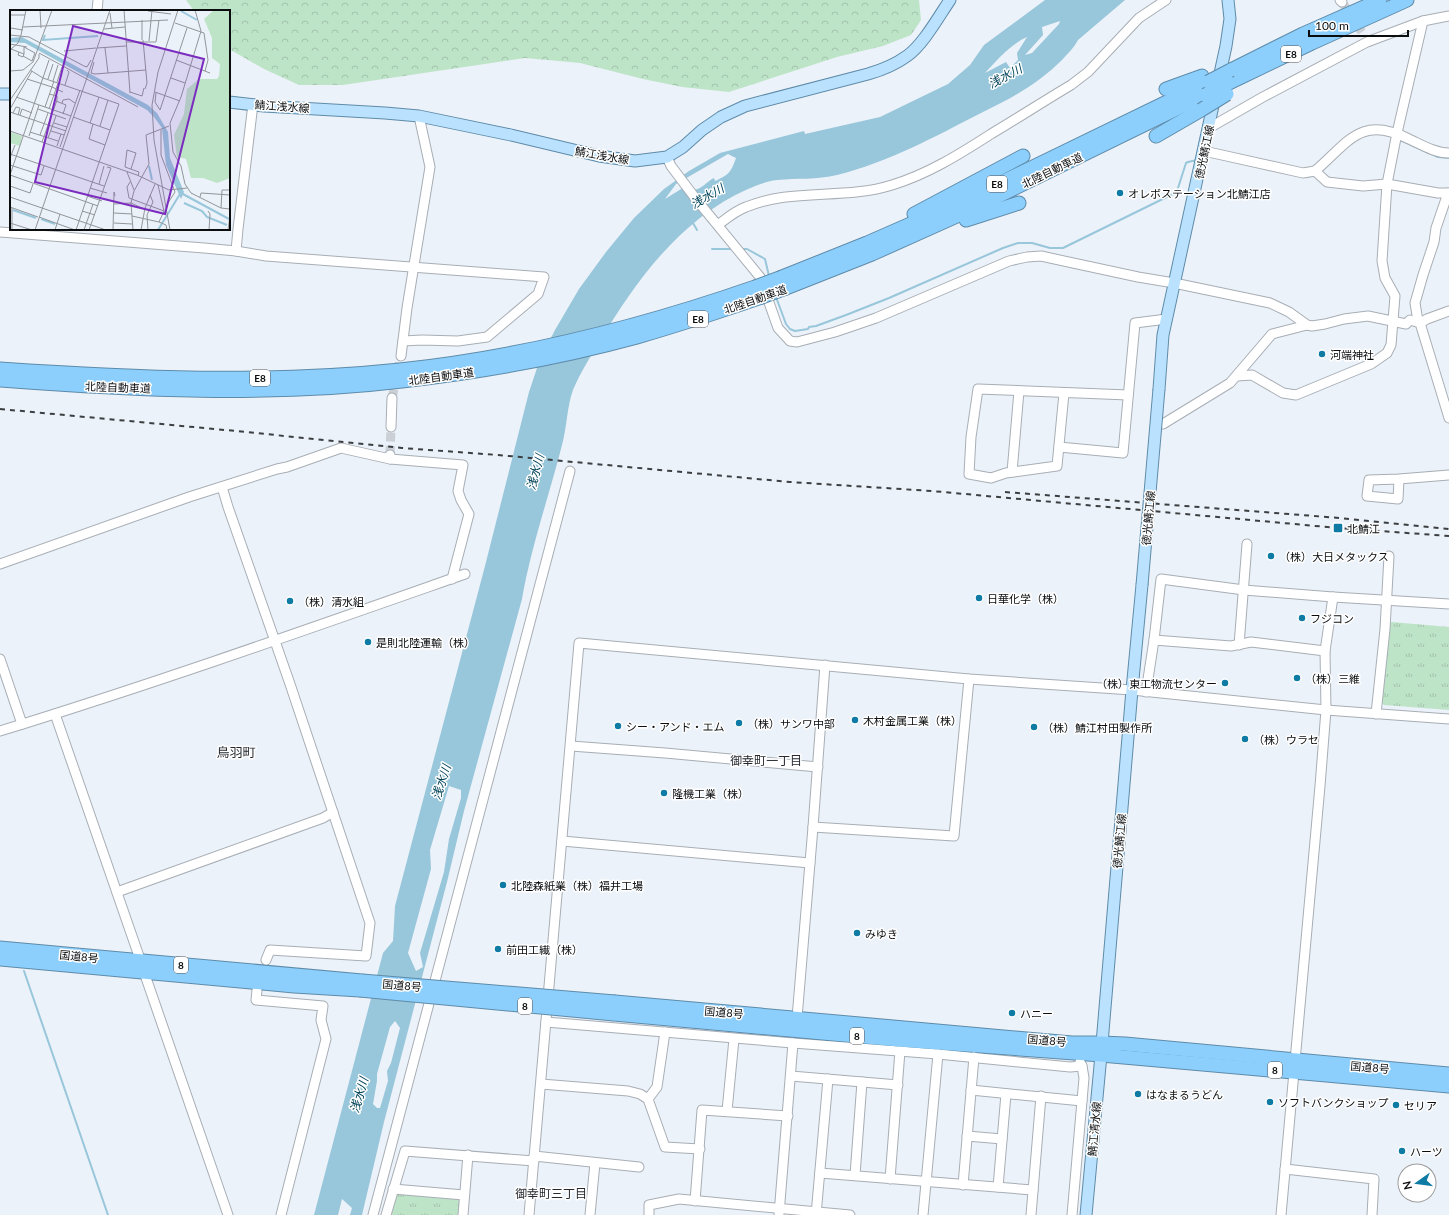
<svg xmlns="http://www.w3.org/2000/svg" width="1449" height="1215" viewBox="0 0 1449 1215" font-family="Lato,'Noto Sans JP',sans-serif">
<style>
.forest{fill:url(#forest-crowns)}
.park{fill:url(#park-tufts)}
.water{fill:#98c6da;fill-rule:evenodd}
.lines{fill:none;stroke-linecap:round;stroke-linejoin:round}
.stream{stroke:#98c6da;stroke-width:2}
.minor-tunnel{stroke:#cad0d6;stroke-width:9;stroke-dasharray:9 4.5;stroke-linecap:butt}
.minor-casing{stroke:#a8aeb5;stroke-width:11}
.major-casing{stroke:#5e8ba9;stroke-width:13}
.highway-casing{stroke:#5e8ba9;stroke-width:15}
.minor{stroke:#fff;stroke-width:9}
.major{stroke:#bae2fe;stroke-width:11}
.highway{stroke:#8ccffd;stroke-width:13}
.rail{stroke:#3c3f42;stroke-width:2;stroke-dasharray:5 5;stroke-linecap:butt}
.major-bridge-casing{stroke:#5e8ba9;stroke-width:13;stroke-linecap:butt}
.highway-bridge-casing{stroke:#5e8ba9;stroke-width:15;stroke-linecap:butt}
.major-bridge{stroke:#bae2fe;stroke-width:11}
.highway-bridge{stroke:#8ccffd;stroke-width:13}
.poi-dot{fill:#0d7ba4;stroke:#fff;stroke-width:1.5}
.labels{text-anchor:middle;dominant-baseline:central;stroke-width:3;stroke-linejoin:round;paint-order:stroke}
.shield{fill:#fff;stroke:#545556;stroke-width:1}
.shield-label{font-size:10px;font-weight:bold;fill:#0a0c0e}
.street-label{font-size:11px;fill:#0a0c0e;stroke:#fff}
.poi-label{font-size:11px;fill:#0a0c0e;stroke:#fff;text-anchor:start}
.water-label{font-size:12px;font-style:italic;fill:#004358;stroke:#fff}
.neighbourhood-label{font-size:12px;fill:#25292f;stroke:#fff}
.quarter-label{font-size:13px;fill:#25292f;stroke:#fff}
.inset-river{fill:none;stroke:#98c6da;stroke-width:2}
.inset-road{fill:none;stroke:#92969b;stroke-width:1}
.view{fill:#7b2cbf;fill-opacity:0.15;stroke:#7b2cbf;stroke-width:2}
.inset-edge{fill:none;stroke:#0a0c0e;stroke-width:2}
</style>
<defs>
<pattern id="forest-crowns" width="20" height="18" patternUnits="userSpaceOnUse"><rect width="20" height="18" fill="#bee4c8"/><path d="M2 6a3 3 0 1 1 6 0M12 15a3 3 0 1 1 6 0" fill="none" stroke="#a2c2ab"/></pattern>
<pattern id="park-tufts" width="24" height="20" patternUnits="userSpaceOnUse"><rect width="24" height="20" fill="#bee4c8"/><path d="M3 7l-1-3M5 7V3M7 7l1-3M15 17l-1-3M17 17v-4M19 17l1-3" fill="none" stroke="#a2c2ab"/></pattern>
</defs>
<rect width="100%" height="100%" fill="#ecf2f9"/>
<path class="forest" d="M186,0H919L921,20L911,35L883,46L837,57L729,92L682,87L643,79L580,63L525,58L343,85H299L264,69L229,49V11H194Z"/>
<g class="park">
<path d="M1392,622L1449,627V710L1384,705L1380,701L1387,624Z"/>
<path d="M396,1191L463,1197L461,1215H390Z"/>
</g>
<path class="water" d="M1045,0H1125L1078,40C1074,48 1068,53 1062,60C1039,83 1012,98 983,112C936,136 889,162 837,175C817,180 797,178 777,180C768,181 757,185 748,189C682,218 636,280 600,341C591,356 580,373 573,390C567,406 567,427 562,445C549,496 531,547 522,599L464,811L447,882L384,1122L362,1215H350L352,1208L342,1199L338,1215H314L383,953L393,941L395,906L485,566L529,392L540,359L555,330L579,289L606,252L634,218L664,189L689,171L720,153L804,131L805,134L880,117L948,84L970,65L984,45ZM1060,21L1059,24L1032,53L1025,55L1043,35L1042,27ZM1027,37L1017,53L1018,60L1010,68L1006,62L985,73C997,60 1011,44 1027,37ZM728,154L736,158C731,172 729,175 715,181L714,178C706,182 702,189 694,190L686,186L665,199L676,184ZM449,786L461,790V798L449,839L444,872L420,953L423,967L416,971L408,953L431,869L430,850ZM395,1021L400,1028L391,1063L387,1071L388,1081L380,1108H377L373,1104L377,1081V1074L390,1027Z"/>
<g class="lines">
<g class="stream">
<path d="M1398,139L1438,157L1449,158"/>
<path d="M1321,172L1328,165"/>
<path d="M1306,177L1316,175"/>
<path d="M693,223L697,230"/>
<path d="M712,249H733"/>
<path d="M741,249H747L765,259L769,276"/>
<path d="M776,297L786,324L790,329L795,331L808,329L809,327L816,326L846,315L889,298L1003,248L1018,243H1032L1050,248H1063L1177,192L1178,188L1186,163L1188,162L1197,160"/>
<path d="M24,971L108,1215"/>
</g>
<g class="minor-tunnel">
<path d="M1342,2L1363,34"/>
<path d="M392,398L401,356"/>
<path d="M390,455L391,427"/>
</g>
<defs>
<g id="minor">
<path d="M1340,0L1342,2"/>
<path d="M97,11L98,0"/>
<path d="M1209,128L1263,97L1367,42L1423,21"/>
<path d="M1204,151L1303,173L1315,171L1327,182L1363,186L1387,184L1438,193H1449"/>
<path d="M667,157L671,166L696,199L760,277L778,328L790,341L797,342L835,332L876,318L1009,261L1027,257L1041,256L1138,277L1174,283L1270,303L1289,312L1307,325L1312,326L1325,324L1344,319L1368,316L1406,324L1410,320L1420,323L1449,418"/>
<path d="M1315,171C1349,142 1360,115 1409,139C1422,145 1435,153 1449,153"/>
<path d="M718,225C727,218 735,211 746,207C791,188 845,200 892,185C928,174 960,154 991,134C1018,118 1044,101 1071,85L1088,72L1139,18L1166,0"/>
<path d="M0,232L204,248L236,251L266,256L544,277L538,294L487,337L458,341L422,340L403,341"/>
<path d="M236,251L238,229L253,104"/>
<path d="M1418,321L1415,303L1423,275L1434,242L1436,228L1448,193"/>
<path d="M1420,323L1427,319L1449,311"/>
<path d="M401,356L407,308L430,167L419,116"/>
<path d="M1237,376L1252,375L1283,393L1296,395L1371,364L1387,353L1391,345L1395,296L1385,278L1382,261L1387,184L1397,133L1423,21L1449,16"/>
<path d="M1064,393L1057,466L1006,473L991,478L969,474L971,437L978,389L1128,395"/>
<path d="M1163,424L1230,383L1272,334L1307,325"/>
<path d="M391,427L392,398"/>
<path d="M1059,447L1123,453L1135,323L1167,319"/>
<path d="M390,459L463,465L458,491L461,500L469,514L452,579"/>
<path d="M1012,472L1019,391"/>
<path d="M1399,479L1369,480L1367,496L1398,499L1399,479L1449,475"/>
<path d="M222,487L228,507L290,684L370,923L366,956L270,950L266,960"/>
<path d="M0,564L189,497L277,469L287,467L341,448L390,459V455"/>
<path d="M1154,640L1231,646L1251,642L1325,651"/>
<path d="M1239,645L1247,544"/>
<path d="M0,659L22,724"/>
<path d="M1146,692L1154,640L1161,579L1244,590L1333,597L1449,604"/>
<path d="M55,714L141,962"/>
<path d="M1376,714L1385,629L1389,556"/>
<path d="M0,731C156,683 311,628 465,574"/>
<path d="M571,746L665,753L818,767"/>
<path d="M813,827L954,836L969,679"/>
<path d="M562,841L810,863"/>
<path d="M117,892L323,818L333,812"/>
<path d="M144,972L228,1215"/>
<path d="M257,990L256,1000L323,1006L321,1020L326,1039L281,1215"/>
<path d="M797,1018L813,827L825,665"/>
<path d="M546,1022L793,1043L938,1054L1070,1067L1082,1066"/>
<path d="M791,1076L898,1085"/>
<path d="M541,1084L628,1091L640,1094L648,1099L665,1147L700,1149"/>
<path d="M971,1090L1082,1101"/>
<path d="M648,1099L657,1087L665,1032"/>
<path d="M727,1111L734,1039"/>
<path d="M967,1136L1002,1139"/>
<path d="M534,1156L639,1167"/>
<path d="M1285,1169L1374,1179L1372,1215"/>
<path d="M820,1173L1033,1190"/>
<path d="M855,1175L862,1082"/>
<path d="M890,1179L900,1051"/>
<path d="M963,1185L974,1057"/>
<path d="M998,1187L1006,1094"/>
<path d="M393,1189L464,1195"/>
<path d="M695,1201L702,1110L788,1116"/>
<path d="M779,1214L793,1043"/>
<path d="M373,1215L570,471"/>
<path d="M386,1215L405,1151L534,1161"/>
<path d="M463,1215L468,1155"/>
<path d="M529,1215L579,643L969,679L1132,690L1326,710L1449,719"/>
<path d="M590,1215L595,1163"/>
<path d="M649,1215V1205L679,1199L850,1215"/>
<path d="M816,1215L828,1079"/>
<path d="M923,1215L938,1054"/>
<path d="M1031,1215L1041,1096"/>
<path d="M1072,1215L1084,1078L1082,1066L1080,1062"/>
<path d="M1281,1215L1320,786L1326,710L1325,651L1333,597"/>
</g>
<g id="major">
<path d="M0,94H11"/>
<path d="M229,102L264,106L385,113L419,116L511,135L599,156L635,161L667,157L683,147L702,130L721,117L745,106L868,74C882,70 896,64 907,56C923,45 939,16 950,0"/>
<path d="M1159,389L1163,335L1226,46L1230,19L1228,0"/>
<path d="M1086,1215L1101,1055L1132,690L1142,585"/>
</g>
<g id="highway">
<path d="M1231,70L1303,34L1380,0"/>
<path d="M1229,83L1312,43L1407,0"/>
<path d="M1166,89L1202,76"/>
<path d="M1156,136L1201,110"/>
<path d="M914,214L1023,156"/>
<path d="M966,220L1019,203"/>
<path d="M782,277L867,243L965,200L1208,82"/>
<path d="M786,288L872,254L968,211L1205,95"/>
<path d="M0,369C133,378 267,384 400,370C522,357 640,327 755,287"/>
<path d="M0,380C132,390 270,397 402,381C481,372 560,358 637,337C678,325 718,312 759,298"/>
<path d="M0,948L362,981"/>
<path d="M0,959L294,986L360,990"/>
<path d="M615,1002L1072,1043H1102L1125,1044L1449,1074"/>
<path d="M614,1014L899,1040L1101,1055L1449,1086"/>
</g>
</defs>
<use href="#minor" class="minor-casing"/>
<use href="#major" class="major-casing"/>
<use href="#highway" class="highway-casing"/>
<use href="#minor" class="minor"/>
<use href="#major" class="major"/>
<use href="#highway" class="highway"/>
<g class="rail">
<path d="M0,409L236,431L402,448L498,455L790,482L932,491L1338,528L1449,536"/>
<path d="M1005,492L1340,518L1449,529"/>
</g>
<defs>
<path id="major-bridge" d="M1142,585L1159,389"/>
<g id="highway-bridge">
<path d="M1208,82L1231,70"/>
<path d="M1205,95L1229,83"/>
<path d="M1201,110L1227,94"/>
<path d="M755,287L782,277"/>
<path d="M759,298L786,288"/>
<path d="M362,981L615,1002"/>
<path d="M360,990L614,1014"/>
</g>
</defs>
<use href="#major-bridge" class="major-bridge-casing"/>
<use href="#highway-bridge" class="highway-bridge-casing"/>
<use href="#major-bridge" class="major-bridge"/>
<use href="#highway-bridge" class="highway-bridge"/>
</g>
<g class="poi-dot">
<circle cx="1120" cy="193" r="4"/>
<circle cx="1322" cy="354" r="4"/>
<rect x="1333" y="523" width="10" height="10" rx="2"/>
<circle cx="1271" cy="556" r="4"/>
<circle cx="979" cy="598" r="4"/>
<circle cx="290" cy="601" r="4"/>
<circle cx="1302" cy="618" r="4"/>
<circle cx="368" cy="642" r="4"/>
<circle cx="1297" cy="678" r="4"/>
<circle cx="1225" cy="683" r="4"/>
<circle cx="855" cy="720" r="4"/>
<circle cx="739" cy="723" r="4"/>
<circle cx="618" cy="726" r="4"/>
<circle cx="1034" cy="727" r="4"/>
<circle cx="1245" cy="739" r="4"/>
<circle cx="664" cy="793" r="4"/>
<circle cx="503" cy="885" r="4"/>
<circle cx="857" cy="933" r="4"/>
<circle cx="498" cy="949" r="4"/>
<circle cx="1012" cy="1013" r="4"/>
<circle cx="1138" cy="1094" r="4"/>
<circle cx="1270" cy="1102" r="4"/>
<circle cx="1396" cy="1105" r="4"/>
<circle cx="1402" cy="1151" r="4"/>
</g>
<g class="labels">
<g class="shield">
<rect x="1281" y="46" width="20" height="16" rx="3"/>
<rect x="987" y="176" width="20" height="16" rx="3"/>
<rect x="688" y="311" width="20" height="16" rx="3"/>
<rect x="250" y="370" width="20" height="16" rx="3"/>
<rect x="174" y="957" width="14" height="16" rx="3"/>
<rect x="518" y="998" width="14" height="16" rx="3"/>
<rect x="850" y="1028" width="14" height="16" rx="3"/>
<rect x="1268" y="1062" width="14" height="16" rx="3"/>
</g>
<g class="shield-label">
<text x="1291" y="54">E8</text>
<text x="997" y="184">E8</text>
<text x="698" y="319">E8</text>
<text x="260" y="378">E8</text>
<text x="181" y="965">8</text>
<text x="525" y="1006">8</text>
<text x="857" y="1036">8</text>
<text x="1275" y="1070">8</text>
</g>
<g class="street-label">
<text transform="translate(282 106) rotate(4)">鯖江浅水線</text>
<text transform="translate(1204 152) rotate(-78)">徳光鯖江線</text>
<text transform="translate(602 155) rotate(10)">鯖江浅水線</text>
<text transform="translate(1052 170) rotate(-26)">北陸自動車道</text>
<text transform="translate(755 299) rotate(-19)">北陸自動車道</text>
<text transform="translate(441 376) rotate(-8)">北陸自動車道</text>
<text transform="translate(118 387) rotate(2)">北陸自動車道</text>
<text transform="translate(1148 518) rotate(-85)">徳光鯖江線</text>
<text transform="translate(1119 841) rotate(-85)">徳光鯖江線</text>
<text transform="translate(79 956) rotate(6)">国道8号</text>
<text transform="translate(402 985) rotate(5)">国道8号</text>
<text transform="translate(724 1012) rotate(5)">国道8号</text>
<text transform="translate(1047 1040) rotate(5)">国道8号</text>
<text transform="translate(1370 1067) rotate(5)">国道8号</text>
<text transform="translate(1094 1129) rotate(-85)">鯖江清水線</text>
</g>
<g class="poi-label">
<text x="1128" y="193">オレボステーション北鯖江店</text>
<text x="1330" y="354">河端神社</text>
<text x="1347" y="528">北鯖江</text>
<text x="1279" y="556">（株）大日メタックス</text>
<text x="987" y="598">日華化学（株）</text>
<text x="298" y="601">（株）清水組</text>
<text x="1310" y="618">フジコン</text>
<text x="376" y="642">是則北陸運輸（株）</text>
<text x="1305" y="678">（株）三維</text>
<text x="1217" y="683" text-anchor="end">（株）東工物流センター</text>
<text x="863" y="720">木村金属工業（株）</text>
<text x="747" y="723">（株）サンワ中部</text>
<text x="626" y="726">シー・アンド・エム</text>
<text x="1042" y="727">（株）鯖江村田製作所</text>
<text x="1253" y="739">（株）ウラセ</text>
<text x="672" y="793">隆機工業（株）</text>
<text x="511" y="885">北陸森紙業（株）福井工場</text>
<text x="865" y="933">みゆき</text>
<text x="506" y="949">前田工繊（株）</text>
<text x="1020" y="1013">ハニー</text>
<text x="1146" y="1094">はなまるうどん</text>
<text x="1278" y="1102">ソフトバンクショップ</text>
<text x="1404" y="1105">セリア</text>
<text x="1410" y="1151">ハーツ</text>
</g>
<g class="water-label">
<text transform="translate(1005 76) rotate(-28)">浅水川</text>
<text transform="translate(707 196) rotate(-30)">浅水川</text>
<text transform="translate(535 472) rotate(-75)">浅水川</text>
<text transform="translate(441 782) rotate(-72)">浅水川</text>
<text transform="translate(359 1095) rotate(-74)">浅水川</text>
</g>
<g class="neighbourhood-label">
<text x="766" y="760">御幸町一丁目</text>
<text x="551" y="1193">御幸町三丁目</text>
</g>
<g class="quarter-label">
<text x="236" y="752">鳥羽町</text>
</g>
</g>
<g transform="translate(10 10)">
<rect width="220" height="220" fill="#ecf2f9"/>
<path d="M204,0H220V168L207,173L193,168H181L176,149L167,147L164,125L174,104L177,79L189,69H207L209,66L210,54L202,48V28L194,9Z" fill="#bee4c8"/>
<path d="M0,122L12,126L10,136L0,133Z" fill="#bee4c8"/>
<path d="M12,27L138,95L147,103L158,122L160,148L174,182L171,189L156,155L152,118L144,107L137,100L15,33L0,32V28Z" fill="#98c6da"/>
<path class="inset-river" d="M171,1L187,10M35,25L33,30L88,26M139,156L142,170M171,183L219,209M174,193L192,201L197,207L217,215M3,200L26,208M31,209L45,214M148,220L170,184"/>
<path class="inset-road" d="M30,0L31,18M114,0L120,83M185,0L191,21L171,87L160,113L163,142L171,156L175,174L181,183L211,198L220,199M138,1L161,4M100,3L102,18M0,5H15M132,10V30M165,13L194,23L198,50L195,61M13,17L158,10M94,19L115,17M0,21L1,18L13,20M0,25L19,27L74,56L77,57L81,50M133,30L137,73L135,79M139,31L142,0M116,32H146L149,10M0,34L17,37M87,38L116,36M95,38L98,63M1,39L14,44L13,47L8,45L9,42M0,40L8,33L11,25L16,0M54,41L86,38M29,43L128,97M13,46L22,51L25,43L14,37V44M166,50L200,63M84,52L81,63L85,64L136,60M20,60L33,68L109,94L66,220M0,61L13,60L23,52L42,0M161,68L175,73M17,69L42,77M38,69L43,54M43,71L48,55M47,72L52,57M55,75L59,62L57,60M42,77L53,82M120,82L132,86L134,78M145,82L170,91M146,83L145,92L150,100M6,87L61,106M0,90L29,48V44M46,91L56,95L53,104M52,93L53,90L59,89L65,93M35,97L44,71M0,99L22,61M28,99L56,109M39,99L48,73M150,100L177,18M0,102L56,121M3,103L6,97L10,98L8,105M10,105L12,99L22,103M63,107L100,120M44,113L57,117M80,113L89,87M83,114L79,129L95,135M90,116L98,90M151,120V145L165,182L158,193M0,121L127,165L159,180L177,178M41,121L54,125M20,122L48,131M30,125L38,103M19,126L29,95M38,128L46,106M32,132L47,90V86L39,84M47,136L51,124M50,137L70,80M0,144L94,176M0,148L5,135M0,155L31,165L34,156M121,159L126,143L117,140L115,157L129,162L128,166M117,162L124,180M0,165L39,50M0,165L88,196M120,172L117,177L119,188L154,201L149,212L122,206M89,174L94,156M148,175L154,201M0,176L20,183L23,174M80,178L97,183M77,186L92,191M0,187L96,220M190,187L191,183L220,185M121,193L123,220M121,193L134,199M104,194L121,193L124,181L139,154L136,125L159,116M0,197L28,207M211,198L212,180H220M72,201L85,205M198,201L200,204L199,220M104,203L122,204M29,207L65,220M149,212L156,215L157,220M0,213L22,220M104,213L122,214M2,220V198M25,220L100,0M45,220L50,204M74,220L83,194M79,220L101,158L97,157M103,220L104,182L105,186M131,220L135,198L145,174M138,220L137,205L143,192L140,185M160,220L144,130L142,95L148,62L168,0M218,220L220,206"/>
<path class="view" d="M63,16L194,49L155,204L25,172Z"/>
<rect width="220" height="220" class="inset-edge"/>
</g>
<g transform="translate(1417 1183) rotate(256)"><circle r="19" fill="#ffffff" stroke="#9d9e9f"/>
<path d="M0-3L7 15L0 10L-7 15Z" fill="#0d7ba4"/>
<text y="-6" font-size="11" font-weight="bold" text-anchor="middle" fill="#0a0c0e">N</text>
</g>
<path d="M1309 30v6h99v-6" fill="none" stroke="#0a0c0e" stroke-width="2"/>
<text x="1315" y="30" font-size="12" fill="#0a0c0e" stroke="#ffffff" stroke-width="3" paint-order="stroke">100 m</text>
</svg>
